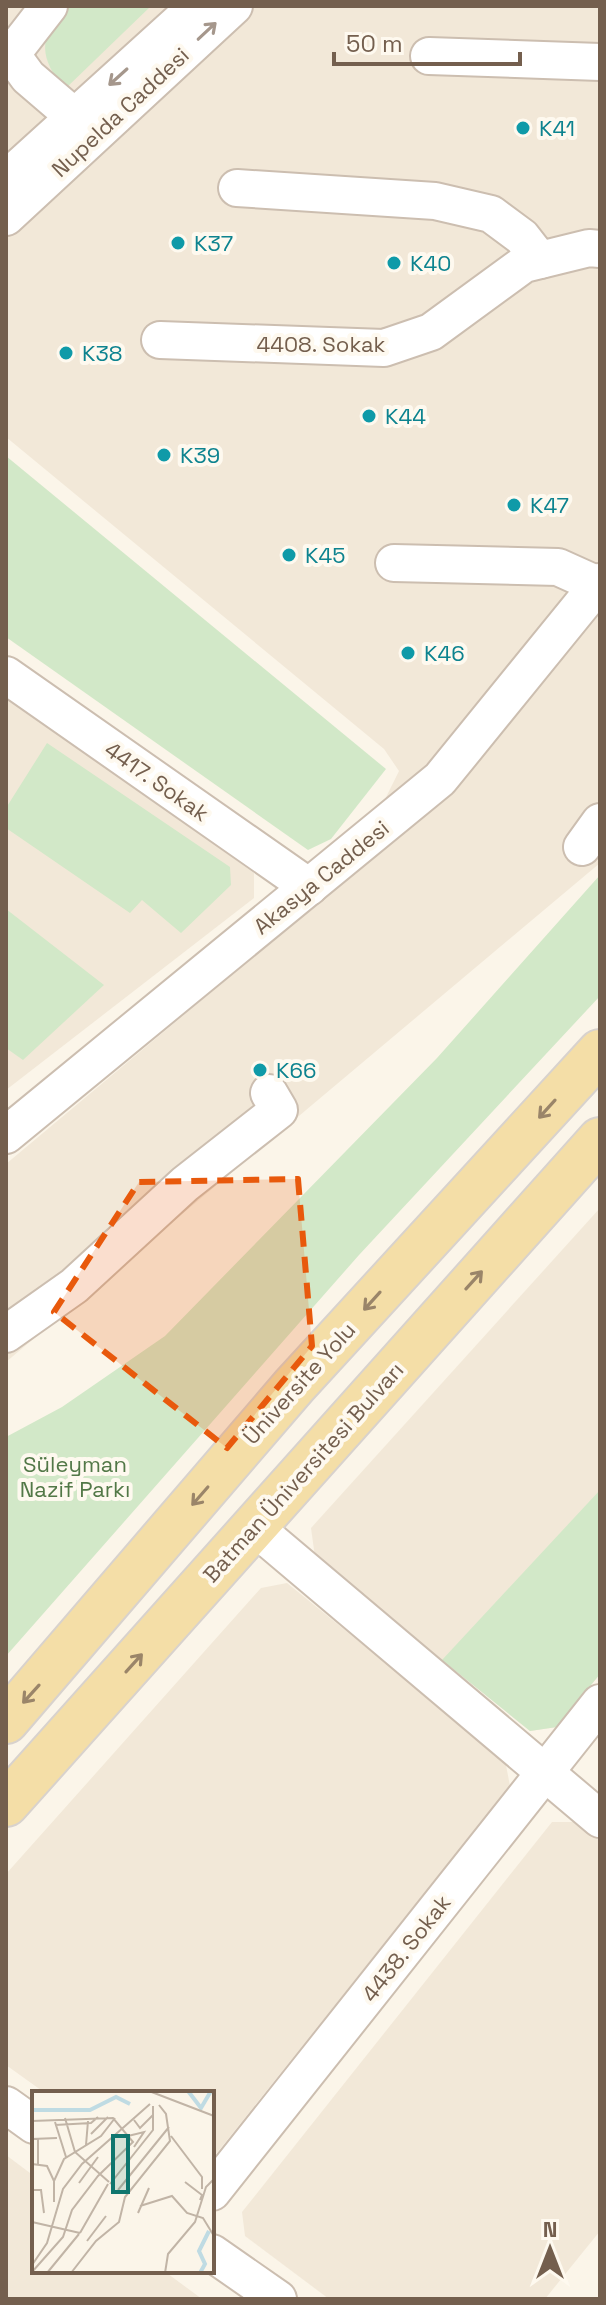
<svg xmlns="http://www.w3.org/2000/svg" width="606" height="2305" viewBox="0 0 606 2305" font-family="'Space Grotesk',sans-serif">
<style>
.residential{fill:#f2e8d8}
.green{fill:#d2e8c8}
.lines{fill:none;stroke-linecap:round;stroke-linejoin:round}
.minor-casing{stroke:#ccbeb0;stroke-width:40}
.major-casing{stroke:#d8d2cd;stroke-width:48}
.minor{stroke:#fff;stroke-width:36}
.major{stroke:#f4dea7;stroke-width:44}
.oneway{stroke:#a5978c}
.oneway2{stroke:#9a8569}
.marked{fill:#e8590c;fill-opacity:0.2;stroke:#e8590c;stroke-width:6;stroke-dasharray:16 10;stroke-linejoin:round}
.culture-dot{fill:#0f9aa8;stroke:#fef9ef;stroke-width:3}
.labels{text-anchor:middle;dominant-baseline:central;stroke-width:8;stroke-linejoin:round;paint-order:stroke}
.street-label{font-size:22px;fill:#745f4e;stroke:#fef9ef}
.culture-label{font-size:22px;fill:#0d838f;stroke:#fef9ef;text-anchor:start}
.park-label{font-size:22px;fill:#527847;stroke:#fef9ef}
.inset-river{fill:none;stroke:#bfdbe3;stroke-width:4}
.inset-road{fill:none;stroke:#c1b4a6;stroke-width:2}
.view{fill:#0f766e;fill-opacity:0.15;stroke:#0f766e;stroke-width:4}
.inset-edge{fill:none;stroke:#745f4e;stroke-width:4}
</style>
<rect width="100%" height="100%" fill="#fbf5e9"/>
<g class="residential">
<path d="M6,6H600V863L6,1362V1164L345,880L399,771L384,749L6,437Z"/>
<path d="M6,695L254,873V898L6,1090Z"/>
<path d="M600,1208V1674L557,1727L530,1731L315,1557L311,1528Z"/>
<path d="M287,1583L505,1760L510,1786L212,2159V2093H45L6,2065V1874L261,1588Z"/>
<path d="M552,1822H576L600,1841V2231L545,2299H329L245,2236L242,2212Z"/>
<path d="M6,2155L34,2176V2271H164L202,2299H6Z"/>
</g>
<g class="green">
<path d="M62,6H151L65,89C39,58 39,40 62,6Z"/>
<path d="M6,456L386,769L331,839L308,850L6,637Z"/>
<path d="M47,743L230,867L231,885L181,933L142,900L130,913L6,828V808Z"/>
<path d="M600,875V996L359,1255L6,1656V1437L62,1407L165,1336L437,1058Z"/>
<path d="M6,909L104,985L23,1060L6,1048Z"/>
<path d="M600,1490V1674L557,1727L530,1731L442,1660Z"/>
</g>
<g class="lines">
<defs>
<g id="minor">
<path d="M6,47L28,77L91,131"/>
<path d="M11,55L49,6"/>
<path d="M429,56L600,62"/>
<path d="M6,179L197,6"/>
<path d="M237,188L435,201L491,214L522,237L540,260"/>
<path d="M6,217L234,6"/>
<path d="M160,340L384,348L431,332L524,264L589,248L600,249"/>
<path d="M394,563L558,567L598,585"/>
<path d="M6,675L309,887"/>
<path d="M582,847L600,822"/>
<path d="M6,1135L440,779L600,582"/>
<path d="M6,1334L74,1286L185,1184L279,1110L269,1093"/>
<path d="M253,1526L600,1819"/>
<path d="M6,2105L34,2125"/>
<path d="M212,2192L600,1703"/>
<path d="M212,2253L278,2299"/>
</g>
<g id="major">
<path d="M6,1721L294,1386L600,1052"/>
<path d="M6,1804L600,1140"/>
</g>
</defs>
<use href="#minor" class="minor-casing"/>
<use href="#major" class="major-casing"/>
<use href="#minor" class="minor"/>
<use href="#major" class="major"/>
</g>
<defs><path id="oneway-shaft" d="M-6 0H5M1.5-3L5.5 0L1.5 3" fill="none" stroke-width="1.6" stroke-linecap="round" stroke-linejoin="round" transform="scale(2)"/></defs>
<g class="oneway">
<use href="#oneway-shaft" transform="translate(207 31) rotate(-43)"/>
<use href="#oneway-shaft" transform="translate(118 77) rotate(138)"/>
</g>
<g class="oneway2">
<use href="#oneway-shaft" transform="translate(547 1109) rotate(132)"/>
<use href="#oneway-shaft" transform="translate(474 1280) rotate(-48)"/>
<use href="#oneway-shaft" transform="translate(372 1301) rotate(132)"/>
<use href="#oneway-shaft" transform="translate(200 1496) rotate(131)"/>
<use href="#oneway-shaft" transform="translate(134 1663) rotate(-48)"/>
<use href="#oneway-shaft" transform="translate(31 1694) rotate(132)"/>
</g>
<path class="marked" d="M298,1179L312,1346L227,1448L54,1312L139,1182Z"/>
<g class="culture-dot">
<circle cx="523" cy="128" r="8"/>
<circle cx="178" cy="243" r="8"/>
<circle cx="394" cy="263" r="8"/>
<circle cx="66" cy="353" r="8"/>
<circle cx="369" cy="416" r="8"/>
<circle cx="164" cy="455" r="8"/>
<circle cx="514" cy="505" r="8"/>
<circle cx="289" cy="555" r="8"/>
<circle cx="408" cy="653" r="8"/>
<circle cx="260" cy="1070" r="8"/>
</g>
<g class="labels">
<g class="street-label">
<text transform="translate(120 112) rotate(-43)">Nupelda Caddesi</text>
<text x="321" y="344">4408. Sokak</text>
<text transform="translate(157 781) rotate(35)">4417. Sokak</text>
<text transform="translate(321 877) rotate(-39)">Akasya Caddesi</text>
<text transform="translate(299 1383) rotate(-48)">Üniversite Yolu</text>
<text transform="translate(303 1472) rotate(-48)">Batman Üniversitesi Bulvarı</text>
<text transform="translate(406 1948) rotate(-52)">4438. Sokak</text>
</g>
<g class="culture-label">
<text x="539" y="128">K41</text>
<text x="194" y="243">K37</text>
<text x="410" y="263">K40</text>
<text x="82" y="353">K38</text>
<text x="385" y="416">K44</text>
<text x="180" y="455">K39</text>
<text x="530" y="505">K47</text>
<text x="305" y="555">K45</text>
<text x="424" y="653">K46</text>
<text x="276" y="1070">K66</text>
</g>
<g class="park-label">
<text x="75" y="1464">Süleyman<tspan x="75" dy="25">Nazif Parkı</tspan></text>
</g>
</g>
<g transform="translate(32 2091)">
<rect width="182" height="182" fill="#fbf5e9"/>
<path class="inset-river" d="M156,0L169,17L179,0M0,19H58L84,6L98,13M168,182L173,173L167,160L177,140"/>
<path class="inset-road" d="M117,0L182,25M33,27L43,61L77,91M102,29L108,37L121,24M0,30L81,27L101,51L66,85L40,119L31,146L0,181M23,31L34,66M23,34L59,32L66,26M59,43L76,26M139,45L170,86V98M92,46L112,41L102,56M0,48L25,47M6,48V73M54,54L56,30M0,73L15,75L22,90M153,91L170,104L168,109M47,92L66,66M78,93L121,39V15M0,99H9L12,122M86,99L137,36M22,111V90L32,68L69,45L83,27M108,115L140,105L155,122L171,127L182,145M106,122L117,97M0,131L48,142M48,142L76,93M55,150L74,125M0,174L15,152L31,98L50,73L118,13M15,182L47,143M39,182L64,150L87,131L93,106L138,50L134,23L127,14M133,182L136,163L163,131L174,96L182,88"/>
<path class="view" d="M81,45H96V101H81Z"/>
<rect width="182" height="182" class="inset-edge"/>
</g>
<rect width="606" height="2305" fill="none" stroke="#745f4e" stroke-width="16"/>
<g transform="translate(550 2249)" stroke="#fef9ef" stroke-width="6" paint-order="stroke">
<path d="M0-6L14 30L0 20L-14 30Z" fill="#745f4e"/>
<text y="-12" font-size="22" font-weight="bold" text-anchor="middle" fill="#745f4e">N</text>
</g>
<path d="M334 52v12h186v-12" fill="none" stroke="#745f4e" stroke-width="4"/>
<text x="346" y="52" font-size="24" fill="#745f4e" stroke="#fef9ef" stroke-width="6" paint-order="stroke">50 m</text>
</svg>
